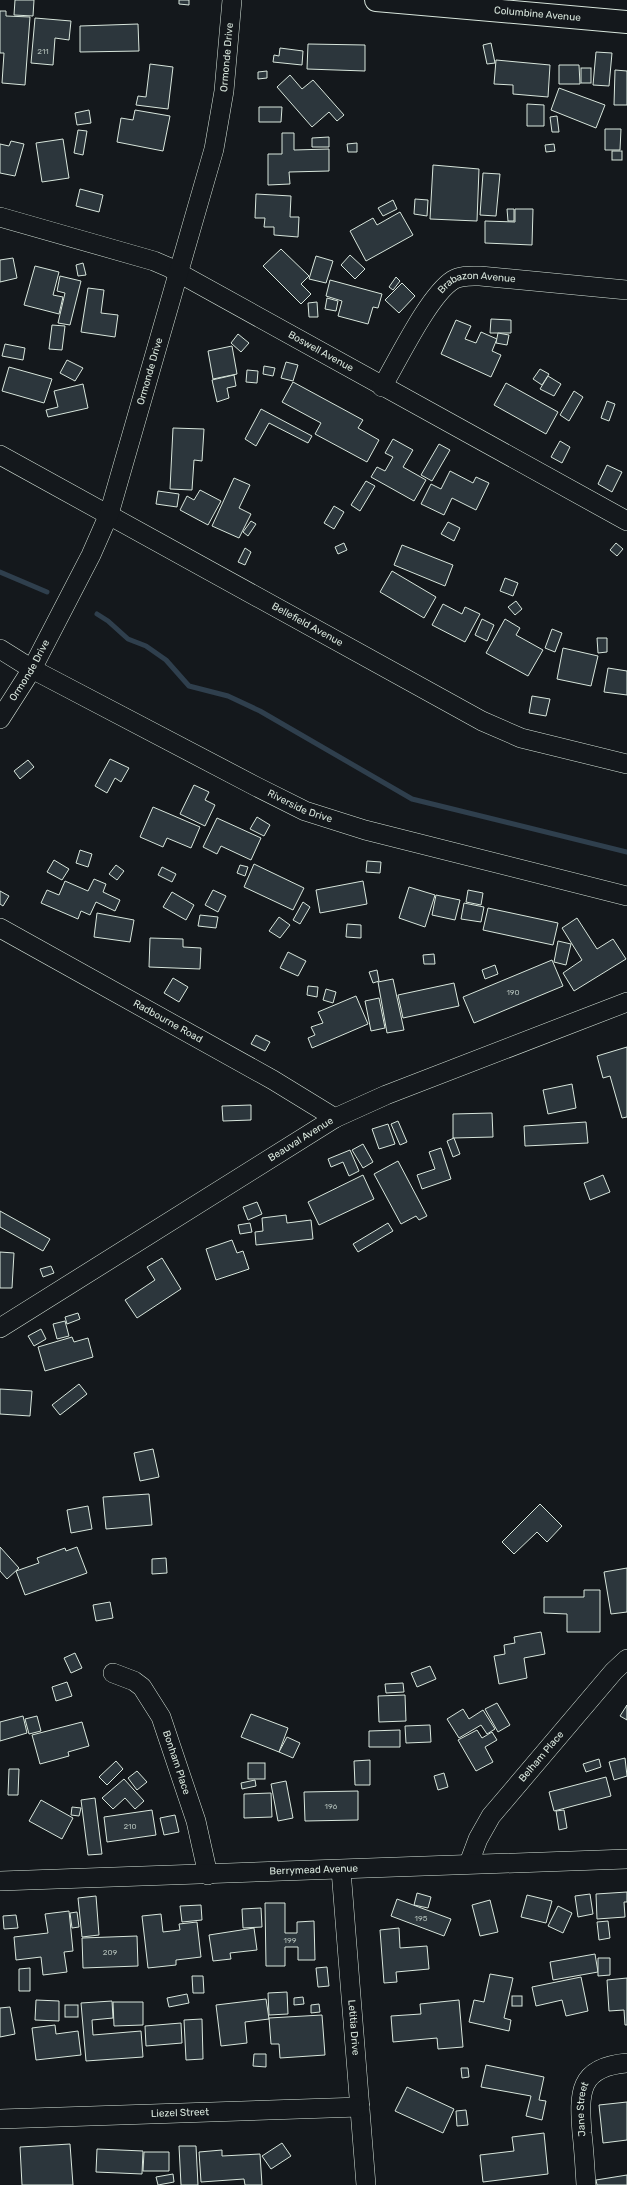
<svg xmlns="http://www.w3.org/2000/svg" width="627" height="2185" viewBox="0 0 627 2185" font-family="Rubik,sans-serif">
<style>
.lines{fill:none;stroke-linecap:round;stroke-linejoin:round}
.stream{stroke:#2f3f4d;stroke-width:5}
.building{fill:#2c363c;stroke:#d8e6dc}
.minor-casing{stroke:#d8e6dc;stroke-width:20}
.major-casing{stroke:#d8e6dc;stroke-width:24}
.minor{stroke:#14181c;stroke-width:19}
.major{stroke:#14181c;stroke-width:22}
.labels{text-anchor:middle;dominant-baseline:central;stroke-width:3;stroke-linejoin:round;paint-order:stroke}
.number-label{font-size:8px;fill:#adbab4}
.street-label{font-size:10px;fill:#d8e6dc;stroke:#14181c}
</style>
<rect width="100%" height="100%" fill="#14181c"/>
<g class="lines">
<g class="stream">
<path d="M0,572L47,592"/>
<path d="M97,614L108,621L128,639L146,646L166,660L189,686L228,696L260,711L412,799L627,852"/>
</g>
</g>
<g class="building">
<path d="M15,0H34L33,16L14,15Z"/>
<path d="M179,0H189V5L179,4Z"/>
<path d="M0,11H6V16L30,17L25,85L2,83L4,53H0Z"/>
<path d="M35,18L71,21L69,40L55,38L53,65L31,63Z"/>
<path d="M138,24L139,51L80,52V26Z"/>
<path d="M491,43L495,63L487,64L483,45Z"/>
<path d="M308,44L365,45V71L307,69Z"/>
<path d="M280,48L303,51L302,65L273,62L274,55L279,56Z"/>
<path d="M596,52L612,53L609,86L593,85Z"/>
<path d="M496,60L550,65L548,97L513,94V85L494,84Z"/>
<path d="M150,64L173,67L168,109L136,105L138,96L146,97Z"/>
<path d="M559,65H579L580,84H559Z"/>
<rect x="581" y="68" width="10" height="15"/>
<path d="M615,70L627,71V105H614Z"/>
<path d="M267,71V78L258,79V72Z"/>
<path d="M290,75L302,89L313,80L344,115L337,121L329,112L312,127L277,87Z"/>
<path d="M559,88L605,105L596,128L551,110Z"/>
<path d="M527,104L544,105V126H527Z"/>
<path d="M259,107H282L281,122H259Z"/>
<path d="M89,110L91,123L77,125L75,113Z"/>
<path d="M135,110L170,116L163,151L117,142L121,118L133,120Z"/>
<path d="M557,116L559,132H552L550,117Z"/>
<path d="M605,129H621L620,150H605Z"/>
<path d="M78,130L87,131L83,155L74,153Z"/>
<path d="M282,133H294V150L329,149V171L289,172L290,184L268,185V154H282Z"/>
<path d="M329,137V147H312V138Z"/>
<path d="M63,139L69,178L42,182L36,143Z"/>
<path d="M11,141L24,144L15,176L0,173V144L9,146Z"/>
<path d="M357,143V152H348L347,144Z"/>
<path d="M554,144L555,151L546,152L545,145Z"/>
<rect x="612" y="151" width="10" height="9"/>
<path d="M433,165L479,169L477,221L430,219Z"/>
<path d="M483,173L500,174L496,216L480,215Z"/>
<path d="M80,189L103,195L99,212L76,206Z"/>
<path d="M256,194L291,196L290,217H299L298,237L274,235V227H264L265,218H255Z"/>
<path d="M415,199L428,200L427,216L414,214Z"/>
<path d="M393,200L397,209L383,216L378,208Z"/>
<path d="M507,209H514V221H508Z"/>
<path d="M515,209H533L532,245L485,243V221L515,222Z"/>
<path d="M400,212L413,235L366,261L350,231L373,218L377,225Z"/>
<path d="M281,249L309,276L301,284L311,294L301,304L263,266Z"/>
<path d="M350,255L365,269L355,279L341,265Z"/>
<path d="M316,256L333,261L326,283L309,279Z"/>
<path d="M13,258L17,278L0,282V260Z"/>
<path d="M83,263L86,275L78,276L76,265Z"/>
<path d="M35,266L59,272L53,295L63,297L59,314L24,305Z"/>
<path d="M60,276L81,281L70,325L58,323L65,293L57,291Z"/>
<path d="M396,277L400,281L393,290L389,287Z"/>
<path d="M330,280L382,294L378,308L373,307L368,324L338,316L342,301L326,296Z"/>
<path d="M402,283L415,296L399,313L385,300Z"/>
<path d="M88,288L104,290L101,313L118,315L115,337L81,332Z"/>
<path d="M327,298L338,301L336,311L325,309Z"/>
<path d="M317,302L318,317H309L308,303Z"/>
<path d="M491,319L511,320V333H490Z"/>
<path d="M456,320L471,326L465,339L476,343L481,332L497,339L492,351L501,355L491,377L441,354Z"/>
<path d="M52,325L65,326L62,350L49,349Z"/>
<path d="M498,333L509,335L507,345L496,343Z"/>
<path d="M238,334L249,343L241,352L231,343Z"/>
<path d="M5,344L25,348L23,360L2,356Z"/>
<path d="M232,346L237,374L213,379L208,351Z"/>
<path d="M67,360L83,368L75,381L60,373Z"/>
<path d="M286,362L298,365L293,381L281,378Z"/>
<path d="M264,366L275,368L273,376L263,374Z"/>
<path d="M9,367L52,379L44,403L2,391Z"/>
<path d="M540,369L549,374L542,385L533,379Z"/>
<path d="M247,370L258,371L257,383L246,382Z"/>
<path d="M234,375L236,386L227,388L229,398L217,402L212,380Z"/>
<path d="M548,376L561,384L554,396L540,389Z"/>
<path d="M293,382L363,420L358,428L379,440L367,462L315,434L321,423L282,402Z"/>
<path d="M506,383L558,412L546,434L494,405Z"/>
<path d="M83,384L88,408L48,417L46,410L58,407L54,391Z"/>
<path d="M574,391L583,397L569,421L560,415Z"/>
<path d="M607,401L615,404L609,421L601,418Z"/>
<path d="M261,409L312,436L308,443L269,423L256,446L245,439Z"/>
<path d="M173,428L204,429L202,461L194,460L192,490L170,489Z"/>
<path d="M393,439L413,450L403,467L426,480L414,501L371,477L377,467L385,471L393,457L385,453Z"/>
<path d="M560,441L570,447L562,463L551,457Z"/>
<path d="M439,444L450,450L432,481L421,475Z"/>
<path d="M607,465L622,472L612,492L598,484Z"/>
<path d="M450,471L473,483L476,477L489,483L476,510L452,498L444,515L421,504L431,484L441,489Z"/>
<path d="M234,478L250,485L239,508L251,514L239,538L212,526Z"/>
<path d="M366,481L375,486L360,511L351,505Z"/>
<path d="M200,490L221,501L208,525L180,510L187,496L194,500Z"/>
<path d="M158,491L179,494L177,507L156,504Z"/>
<path d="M334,506L344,512L334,529L324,523Z"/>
<path d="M251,521L256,524L248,536L243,532Z"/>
<path d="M448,522L460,528L454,541L441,534Z"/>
<path d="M344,543L347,550L338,554L335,547Z"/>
<path d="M616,543L623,549L617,556L610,550Z"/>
<path d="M402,545L453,565L445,586L394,565Z"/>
<path d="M245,548L251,552L245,565L238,562Z"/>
<path d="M392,571L436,597L424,618L380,592Z"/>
<path d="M505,578L518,583L513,596L500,591Z"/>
<path d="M516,601L522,609L515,615L508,607Z"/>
<path d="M443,604L462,614L465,607L480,614L465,642L432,625Z"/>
<path d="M482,619L494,625L487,641L475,635Z"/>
<path d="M505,619L520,628L516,635L543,650L528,676L486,653Z"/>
<path d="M552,629L562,633L555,652L545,648Z"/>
<path d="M597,638H607V652L598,653Z"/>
<path d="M563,648L598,656L591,686L557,679Z"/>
<path d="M608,668L627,671V695L604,692Z"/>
<path d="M532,696L550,699L546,716L529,713Z"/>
<path d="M110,759L129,768L121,782L115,778L107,793L95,786Z"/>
<path d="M28,760L34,767L20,779L14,771Z"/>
<path d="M194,785L209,792L205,800L215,805L205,826L180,814Z"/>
<path d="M153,807L200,827L191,848L167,838L163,847L140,837Z"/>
<path d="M257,817L270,825L264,836L250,829Z"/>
<path d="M217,818L261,838L251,860L221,846L217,854L203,847Z"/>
<path d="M80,850L92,854L88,867L76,863Z"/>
<path d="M54,860L69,869L62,880L47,872Z"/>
<path d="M367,861L381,862L380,873L366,872Z"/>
<path d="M254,864L304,888L293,910L244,887Z"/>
<path d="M116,865L124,871L117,880L109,874Z"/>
<path d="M240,865L248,867L245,876L237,873Z"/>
<path d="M162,867L176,874L172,882L158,875Z"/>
<path d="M94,879L106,884L103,892L120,900L115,911L96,902L90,915L81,911L78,919L41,903L47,890L59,895L65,881L88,891Z"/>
<path d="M363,881L367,904L320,913L316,890Z"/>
<path d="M409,887L435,895L425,927L399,918Z"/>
<path d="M213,890L226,896L218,912L205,905Z"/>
<path d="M468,890L483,893L481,905L466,902Z"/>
<path d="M0,891L9,896L3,906L0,904Z"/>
<path d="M172,892L194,905L186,920L163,907Z"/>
<path d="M436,895L460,900L455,920L432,915Z"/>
<path d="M303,902L310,907L300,924L293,920Z"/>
<path d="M464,903L484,907L481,922L461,919Z"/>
<path d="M488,908L558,923L553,945L483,930Z"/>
<path d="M97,913L134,920L130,942L94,937Z"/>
<path d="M200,915L218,917L216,928L198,926Z"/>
<path d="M279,917L290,925L280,938L269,931Z"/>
<path d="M577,918L597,949L613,939L626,959L574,991L563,973L582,960L562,928Z"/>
<path d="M347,924L361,925V938L346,937Z"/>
<path d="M150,938L183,939V947L201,948L200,969L149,967Z"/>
<path d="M558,941L571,944L566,965L554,962Z"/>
<path d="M288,952L306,961L298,976L280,968Z"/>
<path d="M434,954L435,964H424L423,955Z"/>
<path d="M552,960L563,986L474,1023L463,997Z"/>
<path d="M495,965L498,974L485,979L482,970Z"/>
<path d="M377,970L379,981L373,983L369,972Z"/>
<path d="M173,978L188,987L179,1002L164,993Z"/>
<path d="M393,979L404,1030L387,1033L378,982Z"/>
<path d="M454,983L459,1006L403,1018L398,995Z"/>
<path d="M308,986L318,987L317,997L307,995Z"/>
<path d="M326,989L336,992L333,1003L323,1000Z"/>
<path d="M356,996L368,1024L312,1048L308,1038L315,1035L311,1027L323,1023L318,1012Z"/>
<path d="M379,998L385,1028L371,1031L365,1001Z"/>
<path d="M256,1035L270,1042L265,1051L251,1044Z"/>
<path d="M627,1047V1117L622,1118L610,1076L603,1078L597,1056Z"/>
<path d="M572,1084L576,1108L548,1114L543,1090Z"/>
<path d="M251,1105V1120L223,1121L222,1106Z"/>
<path d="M492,1113L493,1137L453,1138V1114Z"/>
<path d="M398,1121L407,1142L400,1145L391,1124Z"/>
<path d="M586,1122L588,1143L525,1146L524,1126Z"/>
<path d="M388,1124L395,1144L379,1149L372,1129Z"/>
<path d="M454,1138L460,1154L453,1157L447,1141Z"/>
<path d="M363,1144L373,1162L363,1168L352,1150Z"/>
<path d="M441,1148L451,1179L422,1189L417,1175L435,1169L429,1152Z"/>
<path d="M350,1150L359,1171L349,1176L343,1162L331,1167L328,1159Z"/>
<path d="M398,1161L427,1216L419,1220L416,1216L401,1224L374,1174Z"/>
<path d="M363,1175L374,1199L319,1225L308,1202Z"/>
<path d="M603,1175L610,1192L590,1200L584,1183Z"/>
<path d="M257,1202L262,1214L248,1220L243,1207Z"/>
<path d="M0,1211L50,1239L43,1251L0,1227Z"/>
<path d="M286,1215L287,1223L311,1220L313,1239L256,1245L255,1232L263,1231L262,1218Z"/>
<path d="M250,1223L252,1232L240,1234L238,1225Z"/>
<path d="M388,1223L393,1231L358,1252L353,1244Z"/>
<path d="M232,1240L237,1253L243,1251L249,1269L216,1280L206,1249Z"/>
<path d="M0,1252L14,1253L12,1288H0Z"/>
<path d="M162,1258L181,1289L137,1318L125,1300L155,1280L147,1267Z"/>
<path d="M51,1266L54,1273L43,1277L40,1269Z"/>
<path d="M78,1313L80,1319L67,1324L65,1317Z"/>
<path d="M65,1321L69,1336L57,1339L53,1324Z"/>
<path d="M41,1329L46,1339L34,1346L28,1336Z"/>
<path d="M72,1337L74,1342L88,1338L93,1357L45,1371L38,1347Z"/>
<path d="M79,1384L87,1394L60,1415L52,1405Z"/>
<path d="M0,1389L32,1391L30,1416L0,1414Z"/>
<path d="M153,1449L159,1477L140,1481L134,1453Z"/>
<path d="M149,1494L152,1525L106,1529L103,1497Z"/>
<path d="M540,1504L562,1526L547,1542L537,1532L514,1554L502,1542Z"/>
<path d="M88,1506L92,1529L71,1533L67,1510Z"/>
<path d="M0,1547L19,1568L7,1579L0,1571Z"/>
<path d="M77,1547L87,1573L25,1595L16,1571L39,1563L37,1558L65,1548L66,1551Z"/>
<path d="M166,1558L167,1573L152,1574V1559Z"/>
<path d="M627,1568V1612L611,1614L604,1572Z"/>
<path d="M584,1590H600V1632H567V1614L544,1613V1597H584Z"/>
<path d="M110,1602L113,1618L96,1621L93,1605Z"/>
<path d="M541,1632L545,1654L524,1658L527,1678L499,1684L494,1656L505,1654L504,1645L515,1643L514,1637Z"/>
<path d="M75,1653L82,1668L71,1673L64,1658Z"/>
<path d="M430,1666L436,1679L417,1687L411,1673Z"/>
<path d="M67,1682L72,1696L56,1701L52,1687Z"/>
<path d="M403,1683L404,1692L386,1693L385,1684Z"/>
<path d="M405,1695L406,1721L379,1722L378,1696Z"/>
<path d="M497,1703L510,1725L498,1732L485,1709Z"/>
<path d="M627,1705V1720L620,1716Z"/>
<path d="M463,1709L469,1719L483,1710L495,1729L487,1734L481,1725L459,1738L447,1719Z"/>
<path d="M251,1714L288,1728L279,1752L241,1737Z"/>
<path d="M23,1716L27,1733L0,1741V1722Z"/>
<path d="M37,1716L41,1731L29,1734L25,1719Z"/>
<path d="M82,1722L89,1746L68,1752L69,1756L40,1764L32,1735Z"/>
<path d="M430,1725L431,1742L406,1743L405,1726Z"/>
<path d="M400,1730V1747H369V1731Z"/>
<path d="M477,1730L482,1738L492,1732L497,1740L485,1747L493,1762L476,1771L458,1740Z"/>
<path d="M287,1737L300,1743L293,1758L279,1752Z"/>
<path d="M625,1758L627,1776L614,1780L609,1762Z"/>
<path d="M599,1759L601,1767L586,1772L583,1764Z"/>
<path d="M370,1760V1785H355L354,1761Z"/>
<path d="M116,1761L123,1769L107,1785L99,1777Z"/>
<rect x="248" y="1763" width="17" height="16"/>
<path d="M9,1769H19L18,1795H8Z"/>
<path d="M137,1771L147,1782L137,1790L128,1778Z"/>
<path d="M444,1773L448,1787L438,1790L434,1776Z"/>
<path d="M606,1777L611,1796L554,1811L549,1792Z"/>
<path d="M124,1779L144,1801L135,1809L125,1798L113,1809L102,1798Z"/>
<path d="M255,1780L256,1786L242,1789L241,1783Z"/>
<path d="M286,1781L293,1818L278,1821L271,1784Z"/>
<path d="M358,1791V1820L305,1821L304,1792Z"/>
<path d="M271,1793L272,1817L244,1818V1794Z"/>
<path d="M95,1798L102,1854L88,1855L81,1800Z"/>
<path d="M41,1800L73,1818L62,1839L29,1821Z"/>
<path d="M72,1807L81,1808L79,1816L71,1815Z"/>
<path d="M152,1810L156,1835L107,1842L104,1817Z"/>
<path d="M564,1810L567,1828L559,1830L556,1811Z"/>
<path d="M175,1815L179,1832L164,1835L160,1818Z"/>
<path d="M627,1892V1902H624L625,1917L597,1919L596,1894Z"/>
<path d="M417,1893L431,1897L428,1908L414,1905Z"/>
<path d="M590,1894L593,1914L578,1917L575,1896Z"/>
<path d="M527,1895L552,1901L546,1923L521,1917Z"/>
<path d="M96,1896L99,1935L82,1937L78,1898Z"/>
<path d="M397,1899L451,1919L444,1936L391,1916Z"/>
<path d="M490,1900L498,1932L480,1936L472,1905Z"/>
<path d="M265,1903H285V1933H297V1922L314,1921L315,1960H298V1947H285V1966H266Z"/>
<path d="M201,1905L202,1920L182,1922L180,1906Z"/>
<path d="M558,1906L572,1913L563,1933L548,1926Z"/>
<path d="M261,1908L262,1927L243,1928L242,1909Z"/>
<path d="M69,1911L73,1951L64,1952L67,1972L43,1975L41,1957L16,1960L14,1937L48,1933L45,1914Z"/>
<path d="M77,1912L79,1927L72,1928L70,1913Z"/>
<path d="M161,1914L163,1932L180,1930L179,1924L197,1922L201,1957L176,1960V1965L148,1968L142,1916Z"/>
<path d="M16,1915L18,1928L4,1929L3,1916Z"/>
<path d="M608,1921L610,1938L599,1940L597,1922Z"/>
<path d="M254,1928L257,1950L230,1953L231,1959L213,1961L209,1935Z"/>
<path d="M399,1928L400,1948L427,1946L429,1969L396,1972L397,1982L384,1983L380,1930Z"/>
<path d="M137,1936L138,1966L83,1968L82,1938Z"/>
<path d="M595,1954L598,1972L553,1980L550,1962Z"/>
<path d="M598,1958H610V1975L598,1976Z"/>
<path d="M327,1967L329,1986L318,1987L316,1968Z"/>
<path d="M30,1968V1991H19V1969Z"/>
<path d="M490,1974L513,1978L504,2018L511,2020L509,2031L469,2022L474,2000L484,2002Z"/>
<path d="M192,1976H203L204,1993H193Z"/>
<path d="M581,1977L588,2011L566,2016L562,2000L536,2006L532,1987Z"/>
<path d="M627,1978V2025H625L624,2010L609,2011L607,1980Z"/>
<path d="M287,1992L288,2014L269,2015L268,1993Z"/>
<path d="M187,1994L189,2003L169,2007L167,1998Z"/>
<rect x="512" y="1996" width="10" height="10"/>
<path d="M303,1997L304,2004L294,2005V1998Z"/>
<path d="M266,1999L269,2019L245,2022L247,2043L221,2046L216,2005Z"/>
<path d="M36,2000L59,2001V2021L35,2020Z"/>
<path d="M459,2000L463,2047L438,2049L437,2038L393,2042L391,2016L421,2014L420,2004Z"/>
<path d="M112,2001L113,2018L92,2020L93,2035L141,2031L143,2057L86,2061L81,2003Z"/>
<path d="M113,2002H143V2025L114,2026Z"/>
<path d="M319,2004L320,2012L311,2013V2005Z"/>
<rect x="65" y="2005" width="13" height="12"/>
<path d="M10,2007L15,2034L0,2037V2008Z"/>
<path d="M322,2015L325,2055L280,2058L279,2044H271L269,2018Z"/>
<path d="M202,2019L203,2059L186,2060L184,2020Z"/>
<path d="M181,2023L182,2043L146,2046L145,2026Z"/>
<path d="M55,2025L56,2034L78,2031L81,2055L36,2060L32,2028Z"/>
<path d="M254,2054H266V2067L253,2066Z"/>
<path d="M486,2065L544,2077L539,2100L546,2101L542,2120L526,2116L531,2096L481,2087Z"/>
<path d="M461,2068H468L469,2077L462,2078Z"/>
<path d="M407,2087L454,2109L443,2133L395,2111Z"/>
<path d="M627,2102V2140L603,2143L599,2105Z"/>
<path d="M466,2110L468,2125L457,2126L456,2111Z"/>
<path d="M544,2133L548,2174L483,2182L480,2155L514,2151L512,2137Z"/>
<path d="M282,2143L291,2156L271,2169L262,2156Z"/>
<path d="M70,2144L73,2185H22L20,2147Z"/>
<path d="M179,2146H196L198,2185H181Z"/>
<path d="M97,2149L143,2151L142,2174L96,2172Z"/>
<path d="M222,2150V2156L260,2154L262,2185H245L244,2179L201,2182L199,2152Z"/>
<path d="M144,2152H169V2171H143Z"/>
<path d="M173,2174L174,2182L158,2185L156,2177Z"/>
<path d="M627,2175V2185H597L596,2180Z"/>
</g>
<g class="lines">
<defs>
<g id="minor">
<path id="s1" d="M0,217L154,261L168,267L627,521"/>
<path id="s2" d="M382,387C398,360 429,295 453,280C461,275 471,276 480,276L627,290"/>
<path id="s3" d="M0,455L482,721L521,738L627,764"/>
<path id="s4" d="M0,649L32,669L257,787L305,811L365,830L627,896"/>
<path id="s5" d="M0,719L32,669L91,555L109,514L214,149L224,91L232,0"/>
<path id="s6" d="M0,928L273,1080L335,1118"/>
<path id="s7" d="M0,1328L335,1118L386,1095L627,1002"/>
<path id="s8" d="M113,1673L134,1681L142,1687L161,1717L196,1821L208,1875"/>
<path id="s9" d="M469,1863L478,1839L491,1816L614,1671L627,1659"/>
<path id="s10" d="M341,1870L366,2185"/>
<path id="s11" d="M0,1881L627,1859"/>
<path id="s12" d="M0,2119L360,2107"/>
<path id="s13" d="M586,2185C585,2168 584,2150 582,2133C579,2093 578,2067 627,2063"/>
</g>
<g id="major">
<path id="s14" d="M376,0L627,22"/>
</g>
</defs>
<use href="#minor" class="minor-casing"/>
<use href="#major" class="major-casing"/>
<use href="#minor" class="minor"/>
<use href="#major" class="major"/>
</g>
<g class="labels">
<g class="number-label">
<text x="43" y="51">211</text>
<text x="513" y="992">190</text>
<text x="331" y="1806">196</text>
<text x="130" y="1826">210</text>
<text x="421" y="1918">195</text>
<text x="290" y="1940">199</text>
<text x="110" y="1952">209</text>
</g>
<g class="street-label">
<text stroke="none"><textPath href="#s14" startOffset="162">Columbine Avenue</textPath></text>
<text stroke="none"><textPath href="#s5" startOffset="705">Ormonde Drive</textPath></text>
<text stroke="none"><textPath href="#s2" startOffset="152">Brabazon Avenue</textPath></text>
<text stroke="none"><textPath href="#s1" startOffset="350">Boswell Avenue</textPath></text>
<text stroke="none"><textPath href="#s5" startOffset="381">Ormonde Drive</textPath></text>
<text stroke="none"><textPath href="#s3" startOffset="351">Bellefield Avenue</textPath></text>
<text stroke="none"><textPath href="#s5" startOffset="57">Ormonde Drive</textPath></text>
<text stroke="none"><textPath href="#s4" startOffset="339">Riverside Drive</textPath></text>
<text stroke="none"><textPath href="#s6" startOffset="192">Radbourne Road</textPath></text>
<text stroke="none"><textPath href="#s7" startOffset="355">Beauval Avenue</textPath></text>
<text stroke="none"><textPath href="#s9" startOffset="130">Belham Place</textPath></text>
<text stroke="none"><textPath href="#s8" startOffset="116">Bonham Place</textPath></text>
<text stroke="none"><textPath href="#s11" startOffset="314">Berrymead Avenue</textPath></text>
<text stroke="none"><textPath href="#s10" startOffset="158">Letitia Drive</textPath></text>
<text stroke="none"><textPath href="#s13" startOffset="76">Jane Street</textPath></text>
<text stroke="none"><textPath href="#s12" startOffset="180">Liezel Street</textPath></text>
</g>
</g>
</svg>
